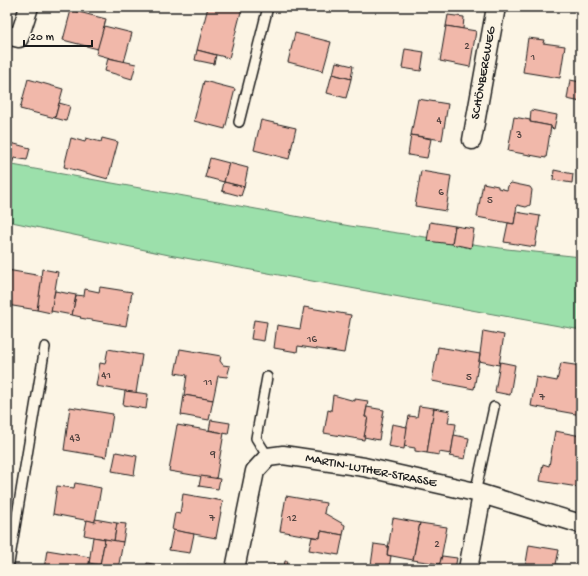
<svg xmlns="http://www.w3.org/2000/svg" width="588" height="576" viewBox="0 0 588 576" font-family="'Gochi Hand',sans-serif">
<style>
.green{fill:#9ce0ab;stroke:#5c7e64}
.building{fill:#f1b8aa;stroke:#1c1c1c}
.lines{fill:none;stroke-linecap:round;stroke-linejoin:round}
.service-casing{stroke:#1c1c1c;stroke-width:12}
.minor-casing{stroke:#1c1c1c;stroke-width:21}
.service{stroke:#fcf5e5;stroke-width:9}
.minor{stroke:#fcf5e5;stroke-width:18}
.labels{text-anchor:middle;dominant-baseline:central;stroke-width:3;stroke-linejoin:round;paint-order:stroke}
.number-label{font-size:11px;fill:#514340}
.street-label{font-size:13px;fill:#1c1c1c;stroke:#fcf5e5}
</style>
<rect width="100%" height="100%" fill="#fcf5e5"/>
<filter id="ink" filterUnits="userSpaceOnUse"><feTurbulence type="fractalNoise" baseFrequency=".025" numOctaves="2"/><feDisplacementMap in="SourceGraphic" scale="8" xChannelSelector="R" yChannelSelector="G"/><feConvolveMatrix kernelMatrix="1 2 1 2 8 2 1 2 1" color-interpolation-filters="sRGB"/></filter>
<g filter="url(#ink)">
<path class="green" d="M7,164L350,226L507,249L581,257V330L169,255L7,221Z"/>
<g class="building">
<path d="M208,7H237L242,8L229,58L197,50Z"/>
<path d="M71,10L106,19L98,49L63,40Z"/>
<path d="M448,15L464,17L463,29L446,26Z"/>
<path d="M104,26L132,33L124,62L96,54Z"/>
<path d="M446,26L476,31L470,67L440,61Z"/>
<path d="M295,33L331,42L323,71L288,62Z"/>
<path d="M528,38L544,40L543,43L565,46L560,78L523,72Z"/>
<path d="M405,49L424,52L421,71L402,68Z"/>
<path d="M197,50L216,55L214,64L195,60Z"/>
<path d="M108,58L136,64L132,79L105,71Z"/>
<path d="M336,62L353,66L351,79L333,74Z"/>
<path d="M332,74L351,79L346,98L327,93Z"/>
<path d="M28,79L63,89L55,118L20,109Z"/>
<path d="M570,80L581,82V102L567,99Z"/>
<path d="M204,81L235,89L225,129L194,121Z"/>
<path d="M418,99L448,104L442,140L411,135Z"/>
<path d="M59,103L70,106L66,121L55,118Z"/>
<path d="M531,110L557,115L554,129L551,128V126L530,122Z"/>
<path d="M514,117L530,120V122L551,126L546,158L508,151Z"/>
<path d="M261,120L296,128L289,159L254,150Z"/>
<path d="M411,135L431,139L427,158L408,155Z"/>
<path d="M71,138L85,142L86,138L101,142L102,138L118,142L108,179L64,167Z"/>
<path d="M7,142L30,148L27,160L14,158L11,167L7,166Z"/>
<path d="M210,158L229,163L224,182L205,177Z"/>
<path d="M229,163L248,168L244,187L224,182Z"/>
<path d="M554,170L573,174L572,183L553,180Z"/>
<path d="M421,171L451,176L446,211L415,206Z"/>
<path d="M224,182L244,187L241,196L222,191Z"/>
<path d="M483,183L498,186V188L507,190L508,186L511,183L530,187L532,190L530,205L526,207L517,205L514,224L477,217Z"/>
<path d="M516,212L540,216L535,247L504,242L508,223L514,224Z"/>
<path d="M430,222L455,226L452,244L427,241Z"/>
<path d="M455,226L474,229L471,248L452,244Z"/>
<path d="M42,269L58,272L51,313L37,310Z"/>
<path d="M7,270L42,276L37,310L7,305Z"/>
<path d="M100,287L132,292L126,326L80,318L81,317L72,315L76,295L84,296L85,289L99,292Z"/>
<path d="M55,291L76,295L72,315L51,311Z"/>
<path d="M304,307L351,315L344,353L298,346L297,352L274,348L277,325L300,329Z"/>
<path d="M254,320L267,322L264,341L251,339Z"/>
<path d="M483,331L504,335L499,365L479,361Z"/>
<path d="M438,347L480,354L474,389L432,381Z"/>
<path d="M108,349L142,355L136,393L96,386L100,363L105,364Z"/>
<path d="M180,349L221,356L220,361L223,365L230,366L227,377L218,376L213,400L184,395L187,375L175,373Z"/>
<path d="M500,362L515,365L510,395L495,392Z"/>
<path d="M561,363L581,366V415L531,406L536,377L557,381Z"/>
<path d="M125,391L148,394L146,409L123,405Z"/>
<path d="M184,395L213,400L209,420L181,415Z"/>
<path d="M333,395L355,401V399L368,401L365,417H368L364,440L324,433L328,410L331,411Z"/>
<path d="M419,406L434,408L427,453L415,451V448L403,446L409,416L417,417Z"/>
<path d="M70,407L113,414L106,457L64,450Z"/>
<path d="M367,407L384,410L379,440L364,437L368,417H365Z"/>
<path d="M434,408L450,411L448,423L456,424L451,454L439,452V455L427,453Z"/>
<path d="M211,420L230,423L228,434L209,430Z"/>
<path d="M392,424L407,427L404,449L388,446Z"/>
<path d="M177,425L224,433L216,479L169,471Z"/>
<path d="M555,431L581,436V472L578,487L540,481L543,464L549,466Z"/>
<path d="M454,435L469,438L465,459L449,456L451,454Z"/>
<path d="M116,452L137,456L134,475L112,471Z"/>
<path d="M201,476L220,479L218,489L199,486Z"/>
<path d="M75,483L101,488L95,522L53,514L57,486L74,488Z"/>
<path d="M183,494L223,501L216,538L172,530L175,513L180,514Z"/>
<path d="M286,496L326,503L324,513L345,525L343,535L321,531L320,538L280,531Z"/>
<path d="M393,518L420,523L413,560L387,555Z"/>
<path d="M95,519L117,523L114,541L84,535L87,520L95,522Z"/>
<path d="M117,523L126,524L123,542L114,541Z"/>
<path d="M420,523L447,527L440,564L413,560Z"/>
<path d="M173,530L194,534L190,553L169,550Z"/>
<path d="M321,531L343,535L339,555L309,550L312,537L320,538Z"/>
<path d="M93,537L105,539L100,565L89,563Z"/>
<path d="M105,539L123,542L118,569H116L117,568L100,565Z"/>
<path d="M374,544L388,546L387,555L391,556L389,568L371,565Z"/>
<path d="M529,545L559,550L556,564L570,567L569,569H525Z"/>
<path d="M47,550L90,557L88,569H44Z"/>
<path d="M442,556L457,558L455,569H438Z"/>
<path d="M285,561H288L287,566L304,569H273L274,564L284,566Z"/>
<path d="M147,563L181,569H146Z"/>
<path d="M186,565L201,567V569H183Z"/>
</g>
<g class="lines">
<defs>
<g id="service">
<path d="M239,122L268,7"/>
<path d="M267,377L256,438L268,457"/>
<path d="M475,492L478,480L494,407"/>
<path d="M8,569L45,347"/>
</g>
<g id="minor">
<path d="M7,35L19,38L29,7"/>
<path d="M472,140L496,7"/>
<path d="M235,569L255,471L268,457L283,455L364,467L475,492L581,524"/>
<path d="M468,569L482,495"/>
</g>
</defs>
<use href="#service" class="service-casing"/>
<use href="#minor" class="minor-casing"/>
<use href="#service" class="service"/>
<use href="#minor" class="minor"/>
</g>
</g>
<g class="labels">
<g class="number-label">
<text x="467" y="47">2</text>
<text x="533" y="58">1</text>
<text x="439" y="121">4</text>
<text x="519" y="136">3</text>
<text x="441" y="193">6</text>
<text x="490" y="201">5</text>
<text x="312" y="340">16</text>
<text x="106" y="376">41</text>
<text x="469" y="378">5</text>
<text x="208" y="383">11</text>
<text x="542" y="398">7</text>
<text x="75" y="439">43</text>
<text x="213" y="455">9</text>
<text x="212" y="519">7</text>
<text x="292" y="519">12</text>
<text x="437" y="545">2</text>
</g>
<g class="street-label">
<text transform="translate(484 73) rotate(-80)">SCHÖNBERGWEG</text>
<text transform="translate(371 471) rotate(11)">MARTIN-LUTHER-STRASSE</text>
</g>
</g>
<rect width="588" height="576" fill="none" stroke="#fcf5e5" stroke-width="24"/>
<rect x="12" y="12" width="564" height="552" fill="none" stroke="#1c1c1c" stroke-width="1.5" filter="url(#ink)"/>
<path d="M24 40v6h68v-6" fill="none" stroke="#1c1c1c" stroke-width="2"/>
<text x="30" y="40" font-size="12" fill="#1c1c1c" stroke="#fcf5e5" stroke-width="3" paint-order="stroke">20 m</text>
</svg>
